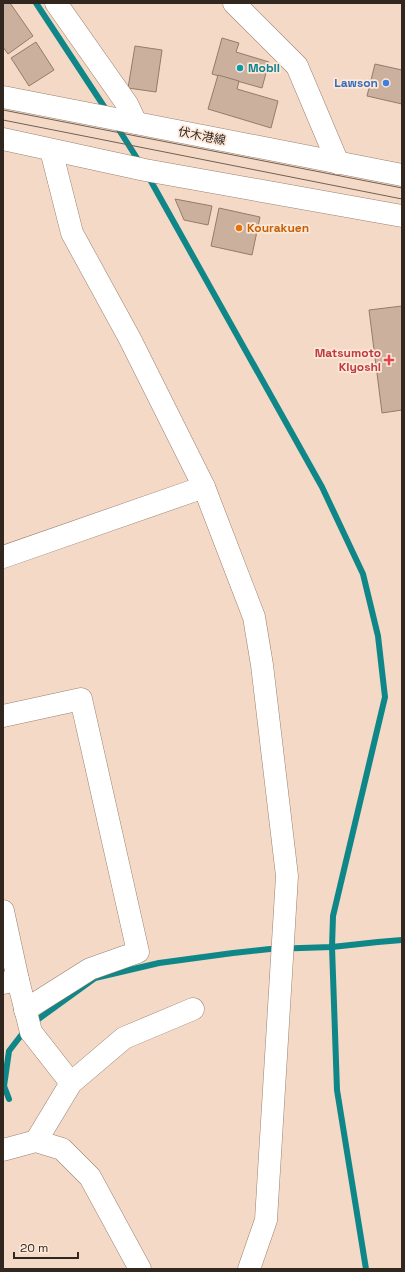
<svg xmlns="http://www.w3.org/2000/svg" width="405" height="1272" viewBox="0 0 405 1272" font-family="'Space Grotesk','Noto Sans JP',sans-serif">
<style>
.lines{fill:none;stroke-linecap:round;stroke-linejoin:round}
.stream{stroke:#0f8687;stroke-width:6}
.building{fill:#cab09d;stroke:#947c6a}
.street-casing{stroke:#9a816f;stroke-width:23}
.primary-casing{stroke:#9a816f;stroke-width:23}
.street{stroke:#fff;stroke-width:22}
.primary{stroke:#fff;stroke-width:22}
.tram{stroke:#706155;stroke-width:1}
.culture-dot{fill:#0f9aa8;stroke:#fde8d8;stroke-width:1.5}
.shop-dot{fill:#3f7fe0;stroke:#fde8d8;stroke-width:1.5}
.food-dot{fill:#e8710a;stroke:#fde8d8;stroke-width:1.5}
.health-dot{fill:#e0444e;stroke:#fde8d8;stroke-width:1.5}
.labels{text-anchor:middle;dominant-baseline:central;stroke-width:3.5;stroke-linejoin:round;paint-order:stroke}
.culture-label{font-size:12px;font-weight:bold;fill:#0d838f;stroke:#fde8d8;text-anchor:start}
.shop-label{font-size:12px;font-weight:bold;fill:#366cbe;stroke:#fde8d8;text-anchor:end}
.street-label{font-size:12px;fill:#31271f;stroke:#fde8d8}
.food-label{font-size:12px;font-weight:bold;fill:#c56008;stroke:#fde8d8;text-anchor:start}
.health-label{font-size:12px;font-weight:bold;fill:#be3a42;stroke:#fde8d8;text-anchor:end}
</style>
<rect width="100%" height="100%" fill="#f4d9c6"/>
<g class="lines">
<g class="stream">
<path d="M36,3L107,111"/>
<path d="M116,125L140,163"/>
<path d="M148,176L322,487L363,574L378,636L385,697L333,916L332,947L337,1090L366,1269"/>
<path d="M33,1023L95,978L159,963L233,953L270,949L332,947L378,942L402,940"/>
<path d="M9,1099L4,1086L9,1051L26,1029"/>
</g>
</g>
<g class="building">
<path d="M3,3H10L33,36L8,54L3,47Z"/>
<path d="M222,38L239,43L236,52L269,62L262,88L212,74Z"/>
<path d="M36,42L54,70L29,86L11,58Z"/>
<path d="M135,46L162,50L156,92L128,88Z"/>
<path d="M375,64L402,70V104L367,96Z"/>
<path d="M218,75L239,81L237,89L278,101L271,128L208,109Z"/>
<path d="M175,199L212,206L208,225L184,220Z"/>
<path d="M219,208L260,217L252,255L211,246Z"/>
<path d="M402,306V410L382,413L369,310Z"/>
</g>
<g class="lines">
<defs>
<g id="street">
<path d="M56,3L127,104L136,123"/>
<path d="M234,3L297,66L338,163"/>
<path d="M51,150L72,233L130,339L204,487L254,617L262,665L287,876L266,1220L249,1269"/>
<path d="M3,557L204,487"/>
<path d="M3,716L81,699L138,952L90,969L25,1010"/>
<path d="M3,911L18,980L3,983"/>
<path d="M18,980L31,1032L71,1083"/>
<path d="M36,1141L71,1083L124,1038L193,1009"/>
<path d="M3,1150L36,1141L62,1149L90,1177L140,1269"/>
</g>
<g id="primary">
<path d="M3,97L402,175"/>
<path d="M3,139L145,170L402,216"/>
</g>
</defs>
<use href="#street" class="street-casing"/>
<use href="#primary" class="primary-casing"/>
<use href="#street" class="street"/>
<use href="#primary" class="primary"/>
<g class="tram">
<path d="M3,110L402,188"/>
<path d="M3,120L402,199"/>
</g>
</g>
<circle class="culture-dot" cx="240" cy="68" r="4"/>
<circle class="shop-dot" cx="386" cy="83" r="4"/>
<circle class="food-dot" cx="239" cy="228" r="4"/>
<path class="health-dot" d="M387 354h4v4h4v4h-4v4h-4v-4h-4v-4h4z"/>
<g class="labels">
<g class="culture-label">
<text x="248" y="68">Mobil</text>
</g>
<g class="shop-label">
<text x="378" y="83">Lawson</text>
</g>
<g class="street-label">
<text transform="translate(202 136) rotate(11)">伏木港線</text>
</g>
<g class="food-label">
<text x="247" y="228">Kourakuen</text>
</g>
<g class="health-label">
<text x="381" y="353">Matsumoto<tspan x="381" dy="14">Kiyoshi</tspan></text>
</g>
</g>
<rect width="405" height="1272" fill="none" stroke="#31271f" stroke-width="8"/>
<path d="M14 1252v6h64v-6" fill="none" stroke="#31271f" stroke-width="2"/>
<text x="20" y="1252" font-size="12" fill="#31271f" stroke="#fde8d8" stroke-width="3" paint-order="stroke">20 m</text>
</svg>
